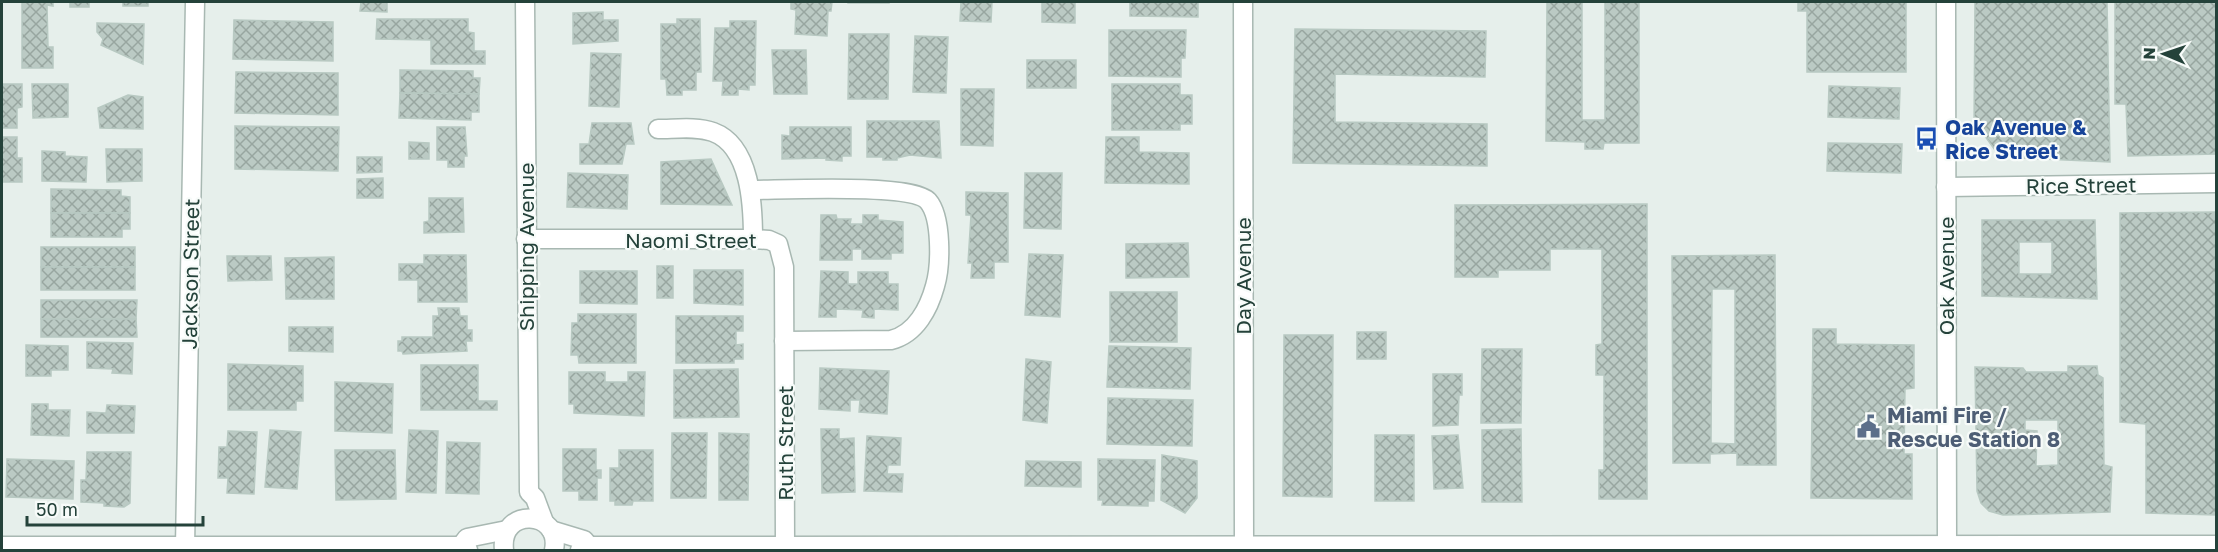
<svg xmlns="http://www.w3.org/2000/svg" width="2218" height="552" viewBox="0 0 2218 552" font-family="'Golos Text',sans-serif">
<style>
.building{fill:url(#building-cross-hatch);stroke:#b8c9c2;stroke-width:1.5;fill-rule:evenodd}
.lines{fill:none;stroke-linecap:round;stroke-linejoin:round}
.minor-casing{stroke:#a8b8b2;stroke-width:21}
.minor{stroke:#fff;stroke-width:18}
.labels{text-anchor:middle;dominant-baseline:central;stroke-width:4.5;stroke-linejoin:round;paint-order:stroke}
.transit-label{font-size:21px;font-weight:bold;fill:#164399;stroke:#f7fbf9;text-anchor:start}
.street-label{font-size:21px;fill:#24423a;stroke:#f7fbf9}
.service-label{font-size:21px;font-weight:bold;fill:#4e5e75;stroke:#f7fbf9;text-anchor:start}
</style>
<defs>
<pattern id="building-cross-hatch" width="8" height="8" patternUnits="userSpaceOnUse" patternTransform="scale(1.5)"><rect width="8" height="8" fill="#bbcac4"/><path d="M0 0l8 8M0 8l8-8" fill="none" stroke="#98a6a0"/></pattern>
</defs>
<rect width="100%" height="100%" fill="#e6efeb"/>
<g class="building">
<path d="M22,2H53V6L47,5L48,47H53V68H22Z"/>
<rect x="70" y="2" width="19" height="5"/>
<rect x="123" y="2" width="25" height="4"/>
<path d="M361,2H387V12L360,11Z"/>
<path d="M791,2H832L831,11H828L827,36L795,34L796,10L791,9Z"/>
<rect x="848" y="2" width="41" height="1"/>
<path d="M961,2H992L991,22L960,21Z"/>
<path d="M1042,2H1075V23L1042,22Z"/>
<path d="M1130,2H1198V17L1130,16Z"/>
<path d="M1547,2H1582V120H1605V2H1639V143H1604L1603,149H1585V142L1546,141Z"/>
<path d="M1798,2H1906V72H1807V11H1798Z"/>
<path d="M1975,2H2107L2110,162L2000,157L1982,132L1974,130Z"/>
<path d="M2115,2H2216V154L2128,156L2126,104H2115Z"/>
<path d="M603,12V20H618V41L573,44V13Z"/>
<path d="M377,19H468V32L474,33V51H485V64H431V40L376,39Z"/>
<path d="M677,19H700L701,72H696V90H682V95H667L666,79H661V24H677Z"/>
<path d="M234,20L333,22V61L233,59Z"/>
<path d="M730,21H756L755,85H749V90L738,89V95H722L723,81H713L715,28H730Z"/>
<path d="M97,23L144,24L143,64L101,45L103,39L97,32Z"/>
<path d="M1295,29L1486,31L1485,77L1335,74V122L1487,124V166L1293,163Z"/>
<path d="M1109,30H1186L1185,58H1181V77L1109,76Z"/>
<path d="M849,34H889L888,99H848Z"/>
<path d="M915,36L948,37L946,93L913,92Z"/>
<path d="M772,50H806L807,94H774Z"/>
<path d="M591,53L621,54L619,107L589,106Z"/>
<rect x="1027" y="60" width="49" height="28"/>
<path d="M400,70L473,71V78H480L479,94L400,93Z"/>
<path d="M236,72L338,73V115L235,113Z"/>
<path d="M2,84H22V107L17,108V128H2Z"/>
<path d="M32,84H68V117L33,118Z"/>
<path d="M1112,84H1180V95H1192V124H1180V130H1112Z"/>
<path d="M1829,86L1900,88L1899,119L1828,117Z"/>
<path d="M961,89H994L993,146L961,145Z"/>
<path d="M400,93L479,94V112H471V120L399,118Z"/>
<path d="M128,95L143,97V129L100,128L98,108Z"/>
<path d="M867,121H939L941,158L910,155L897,158V160H883V157H867Z"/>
<path d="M592,123H631L634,144H626L622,164H580V144H589Z"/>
<path d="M235,126L339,127L338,171L235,169Z"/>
<path d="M437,127H465L467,156H464V167H448V160H437Z"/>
<path d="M790,127H851V156H842V161L826,160V158L782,159V135L790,136Z"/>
<path d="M2,137H17V158H22V182H2Z"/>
<path d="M1106,137H1139V152L1189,153V184L1105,183Z"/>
<path d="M409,142L429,143V159H409Z"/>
<path d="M1828,143L1902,144L1901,173L1827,171Z"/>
<path d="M106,149H142V181L107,182Z"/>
<path d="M42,151L65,152V156L87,157L86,182L42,181Z"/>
<path d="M357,157H382V172L357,173Z"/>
<path d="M711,159L732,205L661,204V162Z"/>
<path d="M568,173L628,175L627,209L567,207Z"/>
<path d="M1025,173H1062L1061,229L1024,228Z"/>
<path d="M383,178V198H357V179Z"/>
<path d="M51,189L121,190V196L130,197V213H51Z"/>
<path d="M966,192L1008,193V262H994V278H971L972,263H968L971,215H966Z"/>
<path d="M429,198H463L464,232L424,233V222L429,221Z"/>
<path d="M1647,204V499H1599V470H1604V375H1596V345L1602,344V249H1550V270H1498V277H1455V205Z"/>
<path d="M2216,212V515L2146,513V424L2120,422V213Z"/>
<path d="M51,213H130V229H122V237H51Z"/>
<path d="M821,215H836L837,219H851L850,224H863V215H878V220L903,222V253H891V259H862V249H852V260H820Z"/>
<path d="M1982,220H2095L2097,299L1982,296ZM2019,242H2052V274H2019Z"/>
<path d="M1188,243L1189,277L1126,278V244Z"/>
<rect x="41" y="247" width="94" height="20"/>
<path d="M1029,254L1063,255L1060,317L1025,315Z"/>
<path d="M424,255H466L467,302H418V280H399V264H424Z"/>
<path d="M1775,255L1776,465H1737V453L1710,454V463H1673L1672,256ZM1712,289H1735V444L1711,443Z"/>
<path d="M227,256H271L272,280L228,281Z"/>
<path d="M334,257V299H286L285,258Z"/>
<rect x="657" y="266" width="16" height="32"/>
<rect x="41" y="267" width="94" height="23"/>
<path d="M694,270H743V305L694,303Z"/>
<path d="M580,271H637V304L580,303Z"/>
<path d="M821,271L848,272V284H858V272H888V284H898V310L874,309V318L862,317L863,310L836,309V317H819Z"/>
<rect x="1110" y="292" width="67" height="50"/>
<path d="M41,300H137L136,319H41Z"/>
<path d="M438,308H459L460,316H467V330H472V341H466L467,351L403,354L402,351H398V341H402V337H433V316H439Z"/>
<path d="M578,314H636V363H579L578,355H571L572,323H578Z"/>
<path d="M676,316H743V331H736V345L743,344V359H734V363H676Z"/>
<path d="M41,319H136L137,337H41Z"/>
<path d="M289,327H333V352L289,351Z"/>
<path d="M1813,329H1836V344L1914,345V388L1905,389L1904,454H1912V499L1811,498Z"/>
<rect x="1357" y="332" width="29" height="27"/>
<path d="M1284,335H1333L1332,497L1283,496Z"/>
<path d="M87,342L133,343L132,374L112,373L113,369L87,368Z"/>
<path d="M26,345L68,346V370H51V376H26Z"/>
<path d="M1109,346L1191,348L1190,389L1107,387Z"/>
<path d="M1482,349H1522L1521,423H1481Z"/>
<path d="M1026,359L1051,362L1047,423L1023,420Z"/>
<path d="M228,364L303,366V401H296V410H228Z"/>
<path d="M421,365H478V401H497V410H421Z"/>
<path d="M2068,366H2097L2098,375L2103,378L2104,465L2112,467L2110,512L2003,515L1989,511L1981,503L1977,491L1975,367L2023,368L2026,372H2068ZM2025,420H2058V465L2036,466L2037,431L2025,430Z"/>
<path d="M820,368L889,371L887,414L859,412L860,400H850V411L819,409Z"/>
<path d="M738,369L739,417L674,418V370Z"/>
<path d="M569,372H605V382H628V372H645L644,416L574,413V404H569Z"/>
<path d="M1433,374H1462V395H1459L1458,425L1433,426Z"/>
<path d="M335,382L393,384L392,433L335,431Z"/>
<path d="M1108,398L1193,400L1192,446L1107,444Z"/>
<path d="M32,404H48V410H70L69,436L31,435Z"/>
<path d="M107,405L135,406L134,433H87V412L106,413Z"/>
<path d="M821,429H839V439L854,438L855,492L822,493Z"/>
<path d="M1521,429L1522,502H1482V430Z"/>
<path d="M270,430L301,432L297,489L265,487Z"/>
<path d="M409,430L438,431L436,493L406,492Z"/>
<path d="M228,431L257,432L254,494L227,493L228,478H218L219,447H227Z"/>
<path d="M672,433H707L706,498H671Z"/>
<path d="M719,433L749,434L748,500H719Z"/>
<rect x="1375" y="435" width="39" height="66"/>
<path d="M1458,435L1463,488L1434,489L1432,436Z"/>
<path d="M867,436L901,438L900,465H888L887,474H903L902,492L864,491Z"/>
<path d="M447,442L480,443L479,494L446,493Z"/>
<path d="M563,449H596V470H601V478H597V500H579V491H563Z"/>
<path d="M335,450H395L396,499L336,500Z"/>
<path d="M619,450H653V501H633L632,505H615V501H610V468H619Z"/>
<path d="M87,452H131L130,503L124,507L104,506V503L81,502V480H86Z"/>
<path d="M1162,455L1197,461V498L1185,513L1161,500Z"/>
<path d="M7,459L74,461L73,499L6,497Z"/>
<path d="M1098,459L1155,460L1154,501H1148V506L1102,505L1103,500H1098Z"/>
<path d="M1026,461L1081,462V487L1025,486Z"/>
</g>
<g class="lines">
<defs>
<g id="minor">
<path d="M525,2L529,492L535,498L544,522"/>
<path d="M1243,2L1244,550"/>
<path d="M1946,2L1947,550"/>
<path d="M658,129C675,129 697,126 713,132C751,146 753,206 753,239"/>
<path d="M1946,187L2216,183"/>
<path d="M752,190C782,190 911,183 928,201C942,217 941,266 935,286C929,308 916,334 891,340L784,341"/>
<path d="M526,239H753L769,240L778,244L784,267L785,545"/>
<path d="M551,530L584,540L589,546"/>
<path d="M2,546H461L468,550"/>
<path d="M185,546L195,2"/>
<path d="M461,546L467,538L507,530"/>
<path d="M504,550C499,506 562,510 554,550"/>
<path d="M580,550L589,546L2216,545"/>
</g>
</defs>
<use href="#minor" class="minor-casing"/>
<use href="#minor" class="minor"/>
</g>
<defs>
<symbol id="bus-bare" viewBox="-9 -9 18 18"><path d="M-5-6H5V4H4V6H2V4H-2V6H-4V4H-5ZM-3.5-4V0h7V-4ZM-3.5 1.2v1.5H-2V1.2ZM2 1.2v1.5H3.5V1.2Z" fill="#1a4fb4" stroke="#f7fbf9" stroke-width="2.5" paint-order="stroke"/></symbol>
<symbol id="civic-bare" viewBox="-9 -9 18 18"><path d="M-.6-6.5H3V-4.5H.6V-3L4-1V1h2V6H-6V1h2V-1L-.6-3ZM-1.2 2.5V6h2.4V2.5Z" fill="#5c6f8a" stroke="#f7fbf9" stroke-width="2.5" paint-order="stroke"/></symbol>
</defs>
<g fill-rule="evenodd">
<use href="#bus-bare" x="1910" y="122" width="33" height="33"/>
<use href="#civic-bare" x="1852" y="410" width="33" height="33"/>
</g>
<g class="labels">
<g class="transit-label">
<text x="1945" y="127">Oak Avenue &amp;<tspan x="1945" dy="24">Rice Street</tspan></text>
</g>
<g class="street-label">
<text transform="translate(2081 185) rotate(-1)">Rice Street</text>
<text x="691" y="240">Naomi Street</text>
<text transform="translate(526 247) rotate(-90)">Shipping Avenue</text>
<text transform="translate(190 274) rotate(-89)">Jackson Street</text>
<text transform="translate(1243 276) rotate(-90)">Day Avenue</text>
<text transform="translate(1946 276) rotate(-90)">Oak Avenue</text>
<text transform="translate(785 443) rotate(-90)">Ruth Street</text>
</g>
<g class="service-label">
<text x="1887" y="415">Miami Fire /<tspan x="1887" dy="24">Rescue Station 8</tspan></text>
</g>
</g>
<rect width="2218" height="552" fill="none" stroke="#24423a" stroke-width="6"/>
<g transform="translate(2164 54) rotate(272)" stroke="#f7fbf9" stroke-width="4.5" paint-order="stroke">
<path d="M0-4.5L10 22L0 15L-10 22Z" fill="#24423a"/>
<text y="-9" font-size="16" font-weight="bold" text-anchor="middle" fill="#24423a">N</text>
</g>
<path d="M27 516v9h176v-9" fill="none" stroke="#24423a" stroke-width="3"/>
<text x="36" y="516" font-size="18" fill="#24423a" stroke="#f7fbf9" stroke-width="4.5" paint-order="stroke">50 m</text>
</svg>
